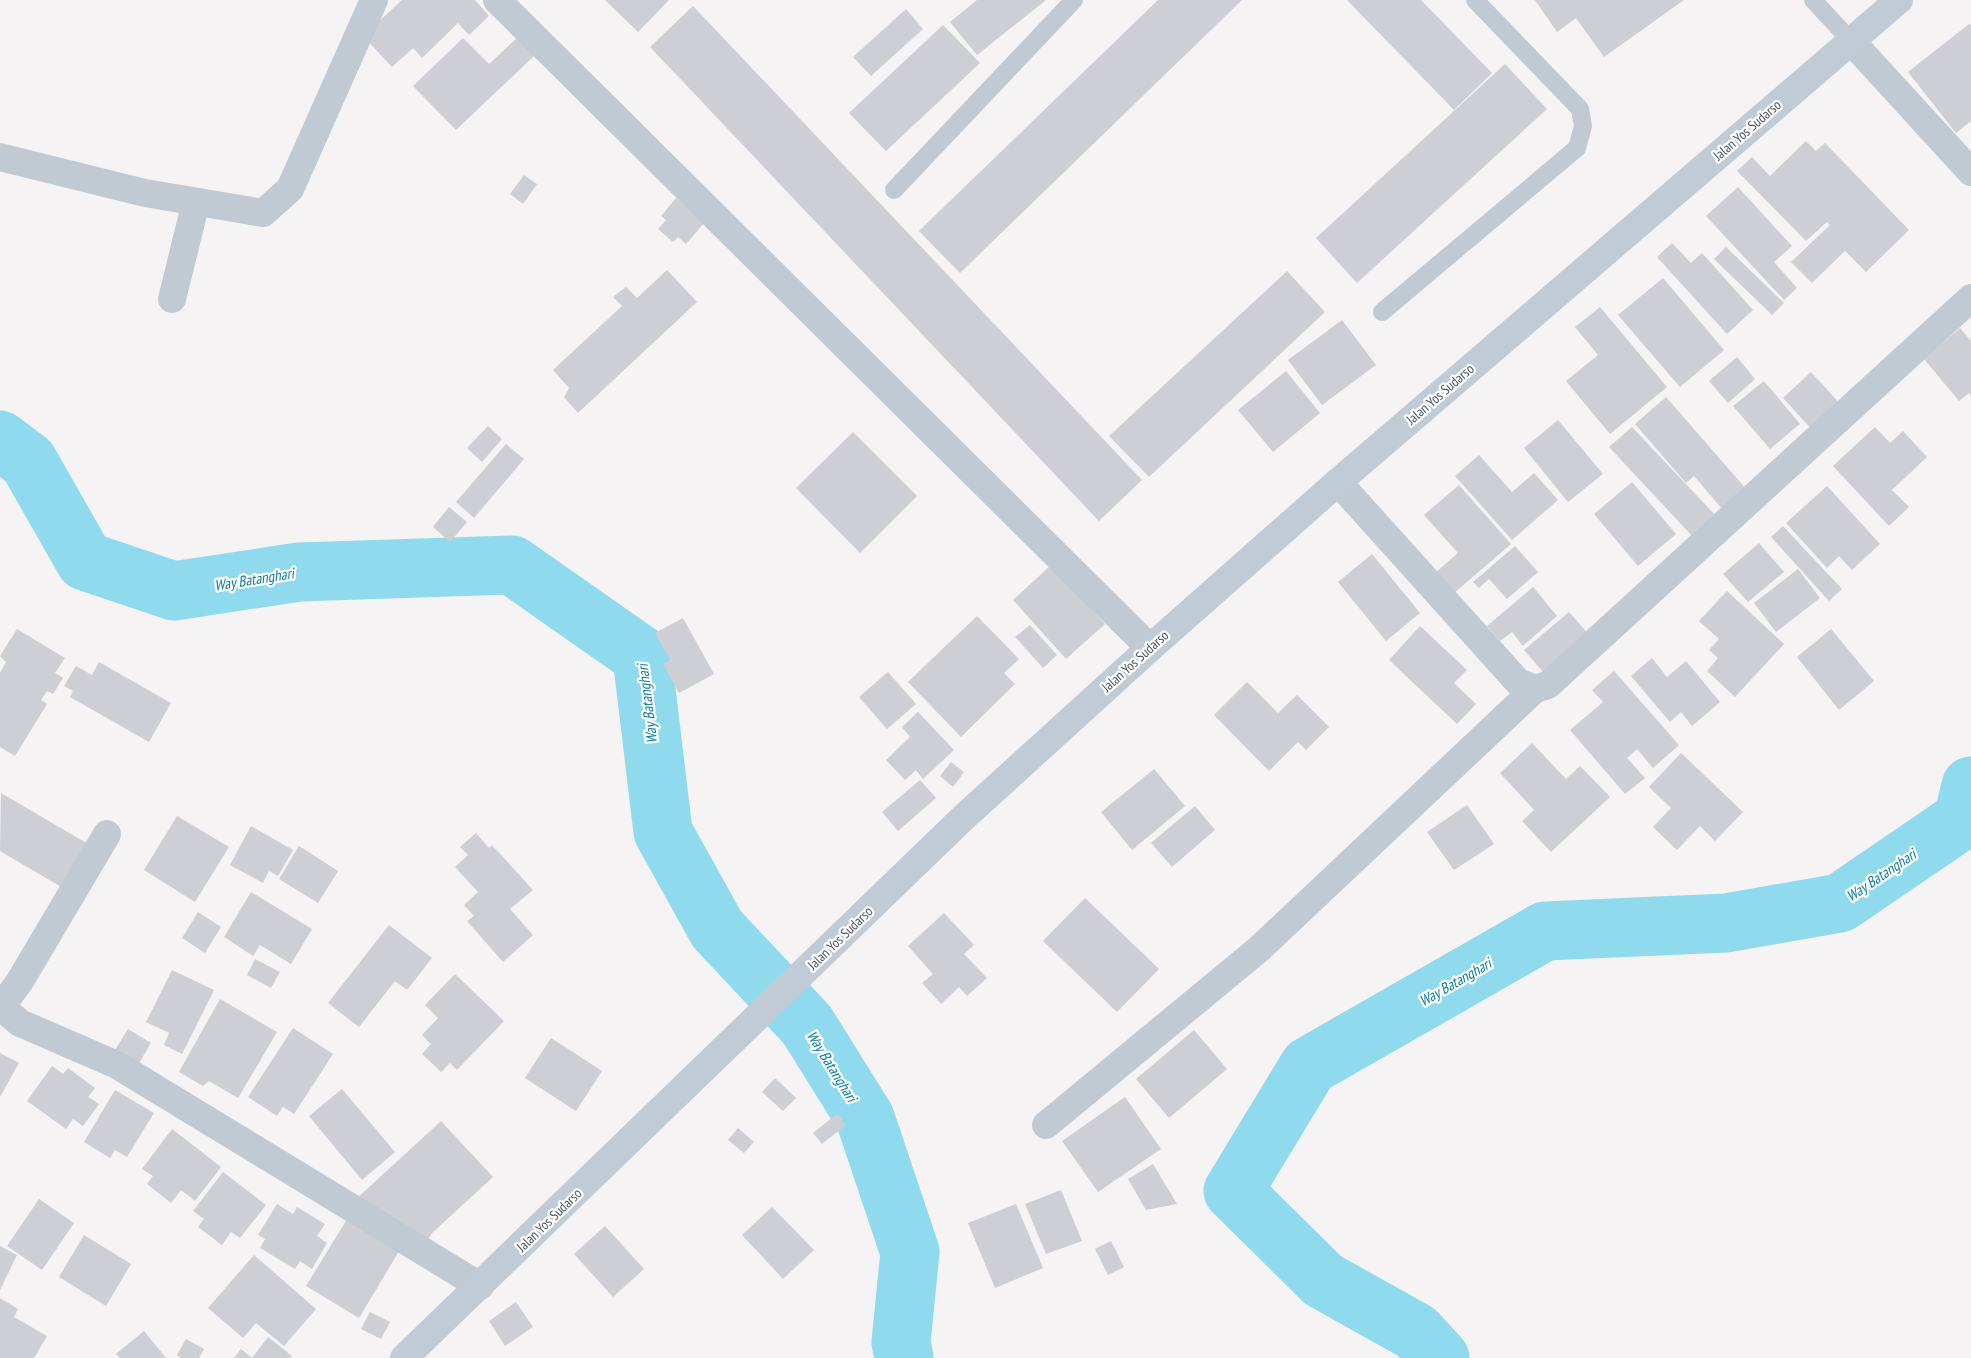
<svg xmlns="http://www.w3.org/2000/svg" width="1971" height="1358" viewBox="0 0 1971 1358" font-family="'PT Sans Narrow',sans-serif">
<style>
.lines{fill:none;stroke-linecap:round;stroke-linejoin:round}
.river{stroke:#90daee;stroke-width:59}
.building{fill:#cdcfd5}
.lane{stroke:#c1cad2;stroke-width:18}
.street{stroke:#c1cad2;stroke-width:28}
.secondary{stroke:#c1cbd6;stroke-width:28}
.labels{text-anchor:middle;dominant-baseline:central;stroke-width:4.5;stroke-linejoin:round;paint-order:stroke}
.street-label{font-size:14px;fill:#4a5661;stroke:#fff}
.water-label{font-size:15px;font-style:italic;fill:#0c7c9b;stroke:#fff}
</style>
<rect width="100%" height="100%" fill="#f5f3f3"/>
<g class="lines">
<g class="river">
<path d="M0,440L28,461L85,561L174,591L299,572L512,565L642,656L663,832L717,929L807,1025L865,1118L910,1252L901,1342L904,1358"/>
<path d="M1440,1358L1416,1332L1323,1280L1233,1191L1309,1066L1545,931L1726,923L1840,903L1963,819L1971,786"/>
</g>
</g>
<g class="building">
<path d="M402,0H475L489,16L469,35L458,23L422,58L413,48L392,67L363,36Z"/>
<path d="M605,0H669L638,32Z"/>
<path d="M977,0H1046L977,55L950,22Z"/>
<path d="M1158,0H1242L960,273L919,231Z"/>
<path d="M1347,0H1421L1492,73L1454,110Z"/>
<path d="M1535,0H1684L1604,57L1576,18L1557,32Z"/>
<path d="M693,6L1142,480L1099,521L650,47Z"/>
<path d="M906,9L923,29L871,76L853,57Z"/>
<path d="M1969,24L1971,26V121L1956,133L1908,72Z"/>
<path d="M943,25L980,63L886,151L849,113Z"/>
<path d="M518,37L535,55L456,130L413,86L463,38L489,64Z"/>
<path d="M1505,64L1547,109L1357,283L1316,238Z"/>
<path d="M1806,141L1816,151L1825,143L1909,230L1866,272L1845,251L1812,283L1791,262L1830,225L1827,222L1806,241L1737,171L1752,157L1770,176Z"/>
<path d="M524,175L537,184L523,204L510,194Z"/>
<path d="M1738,187L1792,246L1774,262L1797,288L1784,300L1706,216Z"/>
<path d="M676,198L704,223L686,244L678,237L673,242L658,229L666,220L661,216Z"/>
<path d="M1672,243L1691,263L1702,253L1753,310L1727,334L1657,257Z"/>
<path d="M1726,247L1784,303L1772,315L1714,259Z"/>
<path d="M667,270L697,302L578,413L564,397L569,388L553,370L622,306L613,297L626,287L637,298Z"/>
<path d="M1287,271L1325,312L1149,477L1109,436Z"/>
<path d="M1663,278L1724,350L1680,387L1618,315Z"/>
<path d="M1600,307L1667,387L1610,434L1566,381L1598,355L1575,327Z"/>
<path d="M1342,320L1376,365L1322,405L1288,360Z"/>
<path d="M1960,328L1971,341V396L1969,393L1959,401L1924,359Z"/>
<path d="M1737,357L1755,379L1728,403L1709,381Z"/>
<path d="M1286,371L1320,413L1273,452L1238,410Z"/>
<path d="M1811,372L1843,407L1815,433L1783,398Z"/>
<path d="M1764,381L1800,424L1770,449L1733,406Z"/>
<path d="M1666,397L1747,490L1723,510L1694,476L1686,483L1635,424Z"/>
<path d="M1558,420L1603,474L1568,502L1524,448Z"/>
<path d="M488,426L502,439L482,462L467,448Z"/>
<path d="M1632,427L1716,516L1694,538L1609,447Z"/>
<path d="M1875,427L1890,443L1903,431L1927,457L1892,490L1909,507L1889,526L1833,466Z"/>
<path d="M853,432L917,496L860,553L796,488Z"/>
<path d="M506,444L524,459L474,518L456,502Z"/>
<path d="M1479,455L1512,492L1534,473L1558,500L1512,540L1455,476Z"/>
<path d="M1632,482L1676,534L1638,566L1594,514Z"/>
<path d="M1459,485L1511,544L1453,594L1435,573L1458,553L1424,515Z"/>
<path d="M1827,486L1880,544L1852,570L1839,556L1827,568L1786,523Z"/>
<path d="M449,507L467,522L450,542L433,527Z"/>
<path d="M1783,526L1842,589L1829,601L1771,537Z"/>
<path d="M1759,543L1784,572L1748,602L1723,574Z"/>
<path d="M1515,546L1538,572L1507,599L1489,579L1479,588L1473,582Z"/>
<path d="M1372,554L1420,613L1386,641L1338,582Z"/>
<path d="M1051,565L1105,624L1066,659L1013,600Z"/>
<path d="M1798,569L1820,598L1776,632L1754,603Z"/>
<path d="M1533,587L1557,616L1523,646L1512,632L1500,641L1487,626Z"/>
<path d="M1727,591L1784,644L1735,697L1707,671L1718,658L1709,650L1719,639L1699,621Z"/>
<path d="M1569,612L1590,636L1545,674L1524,650Z"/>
<path d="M977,616L1019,659L1004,673L1015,684L961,737L908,682Z"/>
<path d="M683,618L714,674L679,693L663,664L670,660L655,633Z"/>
<path d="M1030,625L1057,655L1043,668L1015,637Z"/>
<path d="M1420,626L1467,670L1454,683L1476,704L1457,724L1389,660Z"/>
<path d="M17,629L65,658L55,673L63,678L53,694L47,691L41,700L47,704L15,756L0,747V673L6,662L0,656Z"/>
<path d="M1831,629L1874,681L1839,710L1797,657Z"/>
<path d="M1652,658L1667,677L1686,661L1720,702L1692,726L1681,712L1670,722L1631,676Z"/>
<path d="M99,662L171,703L149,742L70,697L73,691L64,686L76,666L92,675Z"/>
<path d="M1614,671L1679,745L1653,768L1637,749L1627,758L1645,778L1625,794L1570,730L1603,702L1592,690Z"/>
<path d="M888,672L916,704L887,729L859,697Z"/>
<path d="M1247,682L1278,713L1297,695L1329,727L1306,750L1298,742L1269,771L1214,715Z"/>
<path d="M918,712L954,750L923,779L916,770L905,780L886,760L910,737L902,727Z"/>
<path d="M1532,743L1566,779L1580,766L1610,797L1551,852L1522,821L1534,810L1500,773Z"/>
<path d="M1681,753L1743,812L1715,841L1700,826L1677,850L1653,827L1671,808L1649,787Z"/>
<path d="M951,762L964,772L953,787L940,776Z"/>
<path d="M1154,769L1185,806L1132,850L1101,812Z"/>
<path d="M920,780L936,798L898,831L882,812Z"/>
<path d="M1,793L88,844L63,888L0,851Z"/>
<path d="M1467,805L1494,844L1454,870L1427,832Z"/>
<path d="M1195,806L1215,830L1172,867L1151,843Z"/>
<path d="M177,816L229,847L195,902L144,870Z"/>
<path d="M251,826L293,850L278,876L269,871L263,883L230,865Z"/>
<path d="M476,833L489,848L492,845L533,890L510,909L533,935L503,962L467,921L474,916L464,905L478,892L455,867L468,855L460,847Z"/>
<path d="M299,846L338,871L318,903L279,879Z"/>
<path d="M251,892L312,929L291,964L260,945L253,956L224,937Z"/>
<path d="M1085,898L1159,969L1117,1012L1043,941Z"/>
<path d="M198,912L221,927L205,953L182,938Z"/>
<path d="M944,913L974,945L964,954L987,978L967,996L959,987L941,1004L922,983L933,974L908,946Z"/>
<path d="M389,925L432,958L407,990L395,981L359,1027L328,1003Z"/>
<path d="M255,959L280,972L271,988L247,975Z"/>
<path d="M172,970L214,990L182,1054L164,1045L169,1033L146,1022Z"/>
<path d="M455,974L504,1021L457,1070L450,1063L441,1072L422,1054L431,1044L422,1035L438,1018L425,1005Z"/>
<path d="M220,999L277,1032L238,1098L209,1081L203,1086L179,1072Z"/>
<path d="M293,1028L333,1054L294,1114L283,1107L277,1116L248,1097Z"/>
<path d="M128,1029L151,1043L136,1068L112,1055Z"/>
<path d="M1194,1030L1227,1069L1169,1118L1136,1079Z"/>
<path d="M551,1038L602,1071L576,1111L525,1078Z"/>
<path d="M0,1053L19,1063L0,1097Z"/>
<path d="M52,1066L63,1074L68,1068L95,1088L88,1097L99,1104L83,1126L73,1119L66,1129L27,1101Z"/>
<path d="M775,1078L796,1098L783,1111L762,1092Z"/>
<path d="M342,1089L395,1152L362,1180L309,1116Z"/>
<path d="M115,1090L154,1113L127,1157L115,1150L110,1158L84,1142Z"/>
<path d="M1125,1097L1161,1149L1098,1192L1062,1141Z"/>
<path d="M837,1114L846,1125L822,1144L813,1133Z"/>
<path d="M441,1121L493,1177L432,1233L427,1242L355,1200Z"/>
<path d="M738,1128L754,1142L744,1153L728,1140Z"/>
<path d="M172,1129L221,1167L195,1201L181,1190L171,1203L147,1184L153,1176L142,1169Z"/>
<path d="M1153,1164L1177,1204L1146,1210L1128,1179Z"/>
<path d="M223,1172L266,1205L240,1238L231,1232L222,1245L198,1227L204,1219L193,1211Z"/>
<path d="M1061,1190L1082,1241L1046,1254L1025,1204Z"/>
<path d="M39,1199L74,1223L42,1270L7,1246Z"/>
<path d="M277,1204L293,1214L297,1207L325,1224L317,1236L327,1243L312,1269L300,1261L295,1269L260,1248L265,1239L258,1235Z"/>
<path d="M1016,1204L1043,1268L995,1288L968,1223Z"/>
<path d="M772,1207L814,1250L783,1279L742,1235Z"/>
<path d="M349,1216L401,1248L359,1318L306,1286Z"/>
<path d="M605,1226L644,1269L613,1297L574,1254Z"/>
<path d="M84,1235L131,1264L106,1306L59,1277Z"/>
<path d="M1111,1241L1124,1267L1108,1275L1095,1249Z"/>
<path d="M0,1246L17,1255L0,1290Z"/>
<path d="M254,1255L316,1309L284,1346L256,1323L243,1338L208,1308Z"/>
<path d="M0,1298L18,1309L14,1317L47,1336L34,1358H0Z"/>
<path d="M516,1302L533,1327L505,1346L489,1321Z"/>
<path d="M370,1312L390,1322L381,1339L361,1329Z"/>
<path d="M144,1331L166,1358H120L116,1354Z"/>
<path d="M268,1337L292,1356L290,1358H234L241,1349L252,1358Z"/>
<path d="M186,1339L204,1349L199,1358H181L177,1355Z"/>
</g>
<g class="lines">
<g class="lane">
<path d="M1813,0L1851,41"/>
<path d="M894,190L1074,0"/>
<path d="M1382,312L1577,148L1583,126L1580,109L1475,0"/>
</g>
<g class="street">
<path d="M497,0L1150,648"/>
<path d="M1851,41L1971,172"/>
<path d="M0,157L145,193L263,213L290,189L374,0"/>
<path d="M172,299L196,202"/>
<path d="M1338,482L1518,682L1535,689L1548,685L1971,298"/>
<path d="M107,834L20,981L1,1007L20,1023L117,1065L480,1286"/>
<path d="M1046,1125L1259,949L1535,689"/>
</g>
<path class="secondary" d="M404,1358L963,818L1150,648L1338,482L1899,0"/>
</g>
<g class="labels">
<g class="street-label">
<text transform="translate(1747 130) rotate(-41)">Jalan Yos Sudarso</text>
<text transform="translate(1440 394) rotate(-41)">Jalan Yos Sudarso</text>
<text transform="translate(1135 661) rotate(-42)">Jalan Yos Sudarso</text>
<text transform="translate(840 938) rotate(-44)">Jalan Yos Sudarso</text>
<text transform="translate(549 1220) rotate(-44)">Jalan Yos Sudarso</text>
</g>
<g class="water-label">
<text transform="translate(254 579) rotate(-9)">Way Batanghari</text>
<text transform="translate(647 704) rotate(-97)">Way Batanghari</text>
<text transform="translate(1881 875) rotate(-34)">Way Batanghari</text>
<text transform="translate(1455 982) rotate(-30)">Way Batanghari</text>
<text transform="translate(832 1066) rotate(58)">Way Batanghari</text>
</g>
</g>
</svg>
